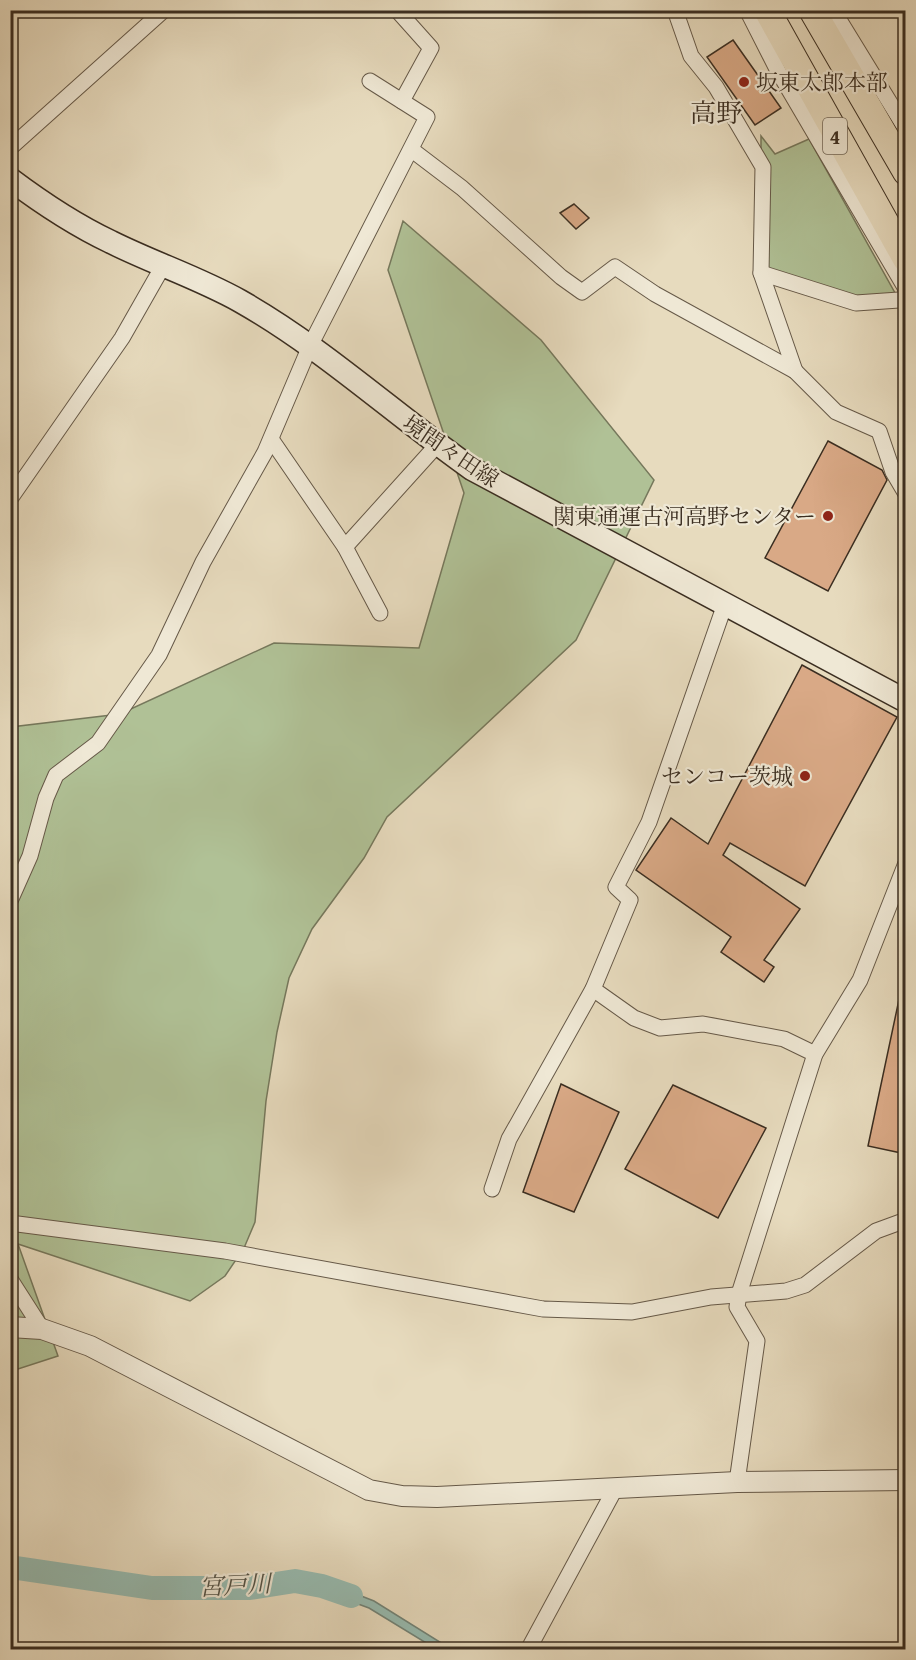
<svg xmlns="http://www.w3.org/2000/svg" width="916" height="1660" viewBox="0 0 916 1660" font-family="'Gentium Book Plus','Noto Serif JP',serif">
<style>
.green{fill:#b0c196;stroke:#76785c;stroke-width:1.5}
.water{fill:#97bbb0;stroke:#728377;stroke-width:1.5}
.lines{fill:none;stroke-linecap:round;stroke-linejoin:round}
.river{stroke:#97bbb0;stroke-width:24}
.building{fill:#d9a986;stroke:#3b2e21;stroke-width:1.5}
.minor-casing{stroke:#665948;stroke-width:17}
.tertiary-casing{stroke:#665948;stroke-width:22}
.secondary-casing{stroke:#3b2e21;stroke-width:25}
.trunk-casing{stroke:#3b2e21;stroke-width:28}
.minor{stroke:#efe8d5;stroke-width:15}
.tertiary{stroke:#efe8d5;stroke-width:20}
.secondary{stroke:#efe8d5;stroke-width:22}
.trunk{stroke:#e7dbbe;stroke-width:26}
.poi-dot{fill:#8f2418;stroke:#efe8d5;stroke-width:2}
.labels{text-anchor:middle;dominant-baseline:central;stroke-width:4.5;stroke-linejoin:round;paint-order:stroke}
.shield{fill:#efe8d5;stroke:#716657;stroke-width:1.5}
.shield-label{font-size:21px;font-weight:bold;fill:#3b2e21}
.poi-label{font-size:22px;fill:#3b2e21;stroke:#efe8d5;text-anchor:end}
.street-label{font-size:22px;fill:#3b2e21;stroke:#efe8d5}
.water-label{font-size:24px;font-style:italic;fill:#525145;stroke:#efe8d5}
.quarter-label{font-size:26px;fill:#3b2e21;stroke:#efe8d5}
</style>
<rect width="100%" height="100%" fill="#e7dbbe"/>
<filter id="stains"><feTurbulence type="fractalNoise" baseFrequency=".00333" numOctaves="4"/><feColorMatrix values="0 0 0 0 .2 0 0 0 0 .09 0 0 0 0 .02 0 0 0 .5 -.17"/></filter>
<radialGradient id="worn" r=".72"><stop offset=".6" stop-color="#630" stop-opacity="0"/><stop offset="1" stop-color="#630" stop-opacity=".3"/></radialGradient>
<g class="green">
<path d="M761,136L775,154L809,139L899,300L856,303L761,273Z"/>
<path d="M403,221L541,340L654,480L576,640L387,817L364,858L312,929L289,978L277,1032L266,1101L255,1222L244,1248L225,1276L190,1301L18,1244L58,1356L18,1369L11,1368V727L120,714L274,643L419,648L464,493L388,270Z"/>
</g>
<path class="water" d="M323,1581L374,1601L451,1649H436L369,1608L320,1590Z"/>
<g class="lines">
<path class="river" d="M10,1567L152,1588H250L295,1581L322,1586L351,1596"/>
</g>
<g class="building">
<path d="M733,40L781,108L755,125L707,57Z"/>
<path d="M574,204L589,218L576,229L560,213Z"/>
<path d="M828,441L882,470L887,480L828,591L765,558Z"/>
<path d="M802,665L897,717L805,886L730,843L723,855L800,909L764,960L774,967L764,982L721,952L731,937L636,870L671,818L708,844Z"/>
<path d="M901,990L906,991V1154L868,1146Z"/>
<path d="M561,1084L619,1112L574,1212L523,1192Z"/>
<path d="M673,1085L766,1128L718,1218L625,1169Z"/>
</g>
<g class="lines">
<defs>
<g id="minor">
<path d="M397,10L431,48L402,101"/>
<path d="M675,10L691,56L716,87L763,167L761,273L795,371"/>
<path d="M747,10L778,71L906,289"/>
<path d="M833,10L906,129"/>
<path d="M10,148L164,10"/>
<path d="M412,150L462,188L561,277L582,292L615,267L655,294L795,371L836,412L879,431L893,472L906,494"/>
<path d="M761,273L856,303L899,300"/>
<path d="M271,439L345,547L437,445"/>
<path d="M10,499L122,338L163,266"/>
<path d="M345,547L380,613"/>
<path d="M10,901L30,856L46,798L56,775L98,743L159,655L203,562L265,452L310,346L427,117L370,81"/>
<path d="M593,989L634,1018L660,1028L703,1024L784,1039L815,1054"/>
<path d="M492,1189L509,1139L593,989L630,900L616,887L649,822L725,604"/>
<path d="M10,1223L225,1251L543,1309L632,1312L711,1297L786,1291L805,1285L876,1231L906,1220"/>
<path d="M10,1279L42,1329"/>
<path d="M737,1482L757,1341L737,1307L739,1294L815,1054L860,980L906,863"/>
<path d="M528,1650L615,1489"/>
</g>
<path id="tertiary" d="M10,1327L42,1329L90,1346L369,1490L402,1496L437,1497L737,1482L906,1480"/>
<path id="secondary" d="M10,179C42,203 75,225 111,242C153,263 199,278 240,301C323,348 394,414 472,469L906,701"/>
<g id="trunk">
<path d="M767,10L906,259"/>
<path d="M812,10L906,172"/>
</g>
</defs>
<use href="#minor" class="minor-casing"/>
<use href="#tertiary" class="tertiary-casing"/>
<use href="#secondary" class="secondary-casing"/>
<use href="#trunk" class="trunk-casing"/>
<use href="#minor" class="minor"/>
<use href="#tertiary" class="tertiary"/>
<use href="#secondary" class="secondary"/>
<use href="#trunk" class="trunk"/>
</g>
<g class="poi-dot">
<circle cx="744" cy="82" r="6"/>
<circle cx="828" cy="516" r="6"/>
<circle cx="805" cy="776" r="6"/>
</g>
<g class="labels">
<rect class="shield" x="823" y="118" width="24" height="36" rx="4.5"/>
<g class="shield-label">
<text x="835" y="136">4</text>
</g>
<g class="poi-label">
<text x="756" y="82" text-anchor="start">坂東太郎本部</text>
<text x="816" y="516">関東通運古河高野センター</text>
<text x="793" y="776">センコー茨城</text>
</g>
<g class="street-label">
<text transform="translate(451 451) rotate(34)">境間々田線</text>
</g>
<g class="water-label">
<text transform="translate(235 1585) rotate(-3)">宮戸川</text>
</g>
<g class="quarter-label">
<text x="716" y="112">高野</text>
</g>
</g>
<rect width="916" height="1660" fill="none" stroke="#e7dbbe" stroke-width="36"/>
<rect x="12" y="12" width="892" height="1636" fill="none" stroke="#3b2e21" stroke-width="3"/>
<rect x="18" y="18" width="880" height="1624" fill="none" stroke="#3b2e21" stroke-width="1.5"/>
<rect width="100%" height="100%" filter="url(#stains)"/>
<rect width="100%" height="100%" fill="url(#worn)"/>
</svg>
